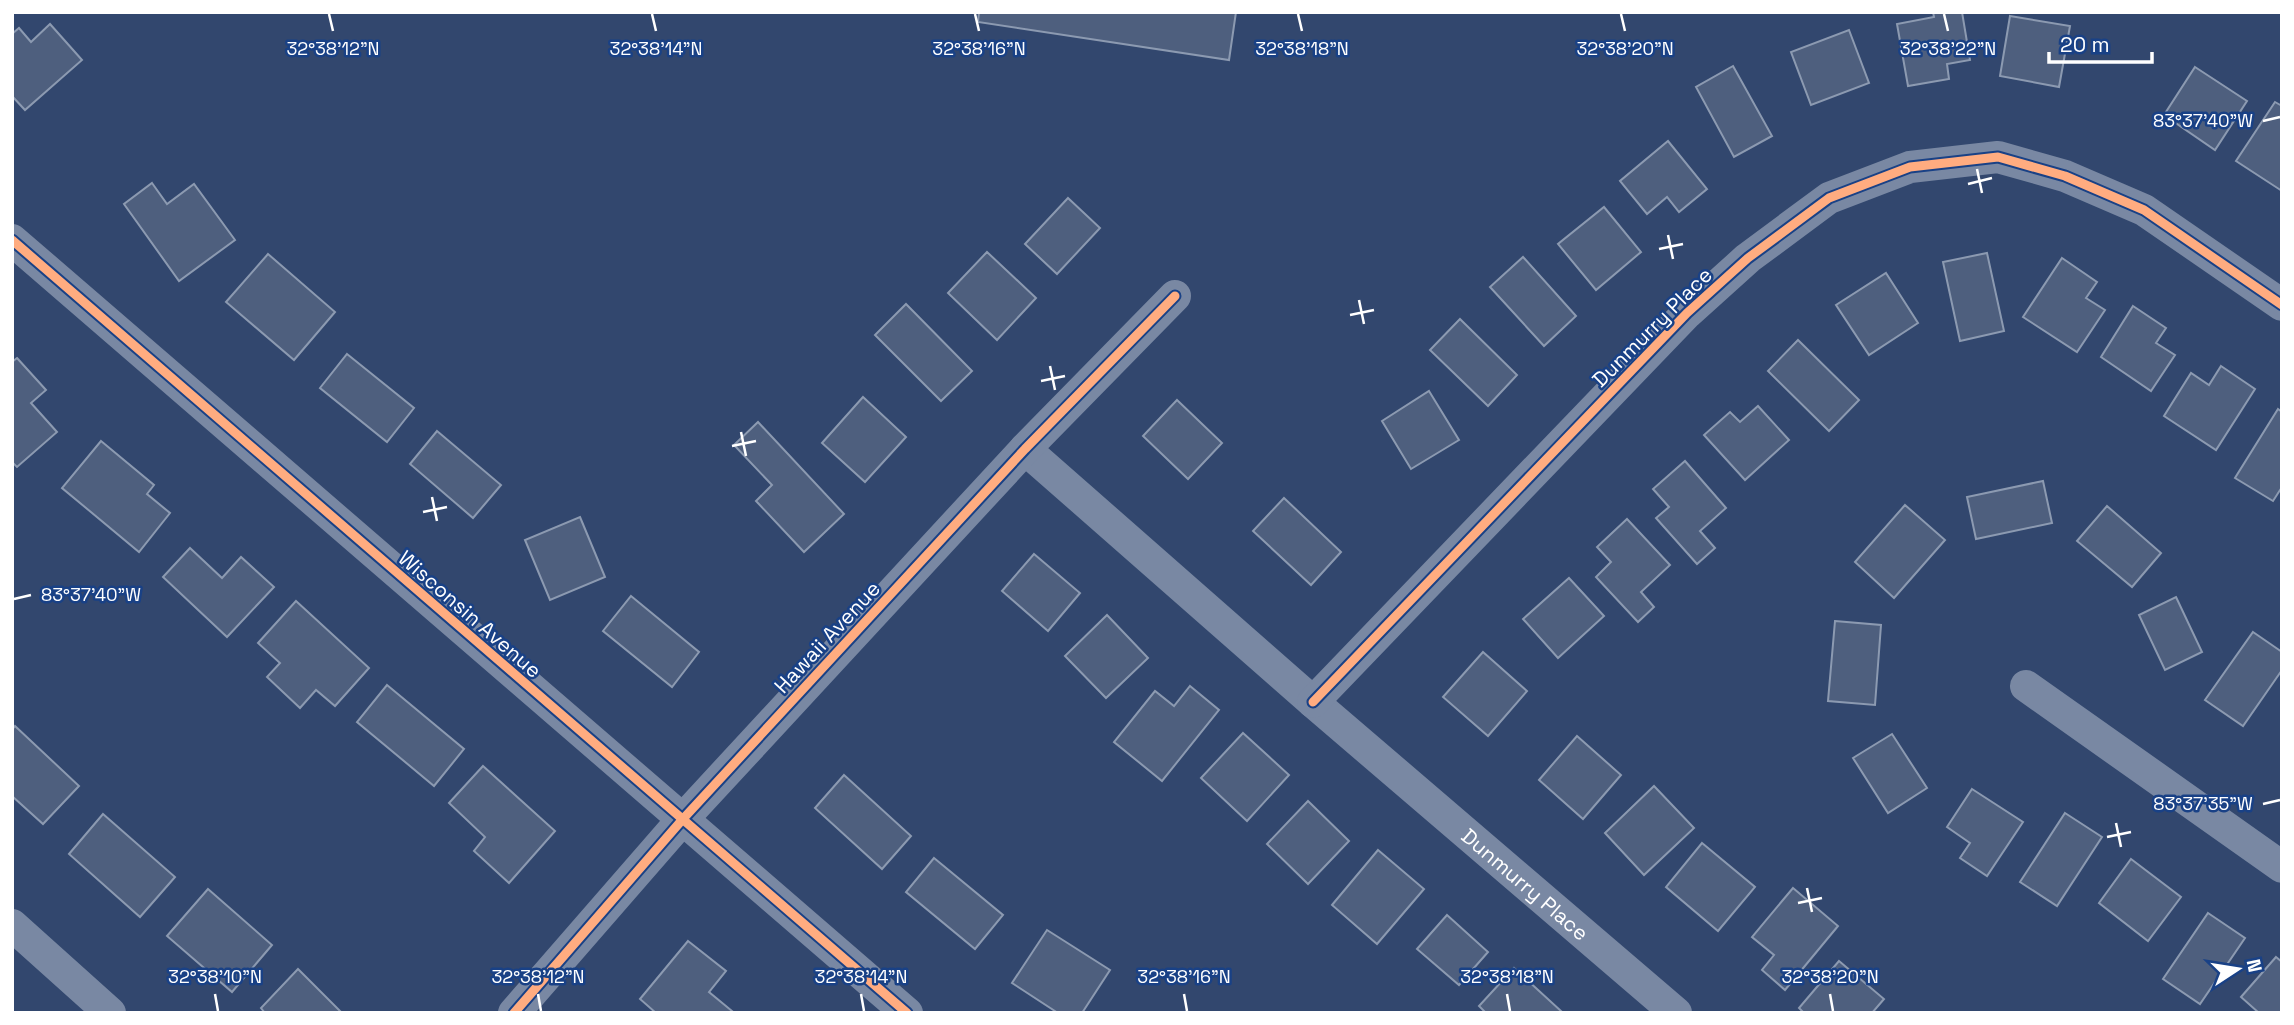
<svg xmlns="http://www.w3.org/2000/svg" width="2294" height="1025" viewBox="0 0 2294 1025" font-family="'Space Grotesk',sans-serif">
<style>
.building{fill:#4e5f7e;stroke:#8c9ab1;stroke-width:2}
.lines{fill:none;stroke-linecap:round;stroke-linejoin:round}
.street{stroke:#7988a3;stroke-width:32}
.cycleway-casing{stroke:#194186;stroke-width:13}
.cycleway{stroke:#ffac80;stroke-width:9}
.ticks{fill:none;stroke:#fff;stroke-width:2.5}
.labels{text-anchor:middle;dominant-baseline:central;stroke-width:5;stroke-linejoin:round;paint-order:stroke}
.street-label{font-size:21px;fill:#fff;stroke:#194186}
.ticks-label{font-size:18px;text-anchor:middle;fill:#fff;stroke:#194186;stroke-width:5;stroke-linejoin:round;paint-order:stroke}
</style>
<rect width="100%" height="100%" fill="#32476e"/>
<g class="building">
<path d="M979,12H1236L1229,60L978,22Z"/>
<path d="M1933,12H1962L1970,60L1947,64L1949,79L1908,86L1897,24L1934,17Z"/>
<path d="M2010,16L2070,26L2059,87L2000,76Z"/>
<path d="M50,24L82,60L25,110L12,96V34L19,28L31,42Z"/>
<path d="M1849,30L1869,83L1811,105L1791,52Z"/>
<path d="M1733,66L1772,136L1734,157L1696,87Z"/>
<path d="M2195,67L2247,101L2215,150L2164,115Z"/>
<path d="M2275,102L2282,106V191L2236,161Z"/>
<path d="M1668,141L1707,189L1679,212L1667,197L1647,214L1620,181Z"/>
<path d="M152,183L167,204L194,184L235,240L179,281L124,204Z"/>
<path d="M1068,198L1100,228L1057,274L1025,244Z"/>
<path d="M1604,207L1641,252L1596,290L1558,244Z"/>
<path d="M987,252L1036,298L997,340L948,293Z"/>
<path d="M1987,253L2004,331L1960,341L1943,262Z"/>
<path d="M268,254L335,312L294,360L226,302Z"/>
<path d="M1523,257L1576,316L1544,346L1490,287Z"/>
<path d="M2062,258L2097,282L2086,298L2105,310L2077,352L2023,317Z"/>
<path d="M1886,273L1918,323L1869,355L1836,305Z"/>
<path d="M906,304L972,371L941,401L875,335Z"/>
<path d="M2133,306L2166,328L2156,343L2175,355L2151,391L2101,357Z"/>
<path d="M1460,319L1517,375L1488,406L1430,350Z"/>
<path d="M1798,340L1859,400L1829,431L1768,371Z"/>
<path d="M347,354L414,408L387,442L320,388Z"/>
<path d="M17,358L46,390L31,403L57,432L17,467L12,462V362Z"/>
<path d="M2221,366L2255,389L2216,450L2164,416L2191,373L2209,385Z"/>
<path d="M1429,391L1459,440L1411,469L1382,421Z"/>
<path d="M863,397L906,437L865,482L822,443Z"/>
<path d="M1177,400L1222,443L1188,479L1143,436Z"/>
<path d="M1758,406L1789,440L1745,480L1704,435L1730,412L1740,422Z"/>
<path d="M2278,409L2282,412V487L2273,501L2235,478Z"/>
<path d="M758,422L844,514L804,552L756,501L772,485L734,445Z"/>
<path d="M437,431L501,485L473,518L410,464Z"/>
<path d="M101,441L154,485L147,494L170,513L139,552L62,488Z"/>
<path d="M1685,461L1726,508L1700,531L1715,548L1697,564L1656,518L1669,507L1653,489Z"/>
<path d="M2043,481L2052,523L1976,539L1967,497Z"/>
<path d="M1284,498L1341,552L1311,585L1253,531Z"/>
<path d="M1905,505L1945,540L1894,598L1855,562Z"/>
<path d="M2107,506L2161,553L2132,587L2077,541Z"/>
<path d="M580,517L605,577L550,600L525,540Z"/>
<path d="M1627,519L1670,565L1641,592L1654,607L1638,622L1596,577L1611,562L1597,547Z"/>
<path d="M190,548L222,578L241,557L274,587L227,637L163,577Z"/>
<path d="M1034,554L1080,593L1048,631L1002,591Z"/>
<path d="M1569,578L1604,616L1558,658L1523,619Z"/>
<path d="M631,596L699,652L672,687L603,631Z"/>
<path d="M2176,597L2202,652L2165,670L2139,615Z"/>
<path d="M296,601L369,668L335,706L316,690L300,708L267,677L280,663L258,643Z"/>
<path d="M1107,615L1148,658L1106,698L1065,656Z"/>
<path d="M1835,621L1881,625L1875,705L1828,701Z"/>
<path d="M2253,632L2282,652V670L2243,726L2205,700Z"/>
<path d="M1483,652L1527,691L1488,736L1443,697Z"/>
<path d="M387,685L464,749L434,786L357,722Z"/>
<path d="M1190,686L1219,710L1162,781L1114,742L1155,691L1174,706Z"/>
<path d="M15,726L79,786L43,824L12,796V730Z"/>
<path d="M1243,733L1289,775L1247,821L1201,778Z"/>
<path d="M1892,734L1927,788L1888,813L1853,758Z"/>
<path d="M1577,736L1621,775L1583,819L1539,780Z"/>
<path d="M483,766L555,831L509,883L474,851L485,837L449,803Z"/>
<path d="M844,775L911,836L882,869L815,808Z"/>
<path d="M1654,786L1694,828L1644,875L1605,833Z"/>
<path d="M1972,789L2023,822L1987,876L1960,858L1970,843L1947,827Z"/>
<path d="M1308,801L1349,841L1308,884L1267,844Z"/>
<path d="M2065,813L2102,837L2057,906L2020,882Z"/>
<path d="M103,814L175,877L140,917L69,854Z"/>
<path d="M1702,843L1755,887L1718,931L1666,887Z"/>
<path d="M1378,850L1424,889L1377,944L1332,905Z"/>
<path d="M934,858L1003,915L975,949L906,892Z"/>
<path d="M2131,859L2181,897L2148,941L2099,903Z"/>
<path d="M1793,888L1838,926L1785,990L1762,970L1774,955L1752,937Z"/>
<path d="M208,889L272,945L232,992L167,936Z"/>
<path d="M2208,913L2245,938L2200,1004L2163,979Z"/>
<path d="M1447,915L1488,952L1459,985L1417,949Z"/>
<path d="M1047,930L1110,970L1082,1013H1058L1012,983Z"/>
<path d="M688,941L726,971L709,992L732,1011L730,1013H656L640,999Z"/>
<path d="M2276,957L2282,962V1013H2259L2241,997Z"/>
<path d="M1839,961L1884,999L1872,1013H1804L1799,1008Z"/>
<path d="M1514,968L1561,1011L1559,1013H1486L1479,1006Z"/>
<path d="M298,969L342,1013H265L261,1008Z"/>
</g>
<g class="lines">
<g class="street">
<path d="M12,240L907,1013"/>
<path id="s1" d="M1025,449L1313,702L1676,1013"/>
<path d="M2026,686L2282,867"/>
<path d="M1313,702L1687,313L1748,258L1829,198L1910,167L1998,157L2065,176L2144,210L2282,305"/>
<path d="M12,925L110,1013"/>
<path d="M514,1013L682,820L1025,449L1175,296"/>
</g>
<defs>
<g id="cycleway">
<path d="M12,240L907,1013"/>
<path d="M1313,702L1687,313L1748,258L1829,198L1910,167L1998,157L2065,176L2144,210L2282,305"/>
<path d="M514,1013L682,820L1025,449L1175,296"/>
</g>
</defs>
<use href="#cycleway" class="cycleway-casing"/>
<use href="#cycleway" class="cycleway"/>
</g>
<path class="ticks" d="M329,14L333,31M652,14L656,31M975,14L979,31M1298,14L1302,31M1621,14L1625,31M1944,14L1948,31M2263,121L2280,117M1977,169L1982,193M1968,184L1992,178M1668,235L1673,259M1659,249L1683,244M1359,300L1364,324M1350,315L1374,310M1050,366L1055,390M1041,381L1065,376M741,432L746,456M732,446L756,441M432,497L437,521M423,512L447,507M14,599L31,595M2263,804L2280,800M2116,823L2121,847M2107,837L2131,832M1807,888L1812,912M1798,903L1822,898M215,994L218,1011M538,994L541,1011M861,994L864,1011M1184,994L1187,1011M1507,994L1510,1011M1830,994L1833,1011"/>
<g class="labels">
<g class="street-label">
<text transform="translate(1652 327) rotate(-45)">Dunmurry Place</text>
<text transform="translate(470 614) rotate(41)">Wisconsin Avenue</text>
<text transform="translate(827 637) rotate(-47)">Hawaii Avenue</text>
<text stroke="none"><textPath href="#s1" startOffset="663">Dunmurry Place</textPath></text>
</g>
</g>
<g class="ticks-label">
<text x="333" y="55">32°38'12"N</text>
<text x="656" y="55">32°38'14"N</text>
<text x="979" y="55">32°38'16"N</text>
<text x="1302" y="55">32°38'18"N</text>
<text x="1625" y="55">32°38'20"N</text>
<text x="1948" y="55">32°38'22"N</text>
<text x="2203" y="127">83°37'40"W</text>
<text x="91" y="601">83°37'40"W</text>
<text x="2203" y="810">83°37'35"W</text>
<text x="215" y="983">32°38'10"N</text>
<text x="538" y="983">32°38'12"N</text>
<text x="861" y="983">32°38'14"N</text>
<text x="1184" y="983">32°38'16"N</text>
<text x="1507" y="983">32°38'18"N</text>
<text x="1830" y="983">32°38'20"N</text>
</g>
<rect width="2294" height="1025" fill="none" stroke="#ffffff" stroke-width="28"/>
<g transform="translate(2238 969) rotate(78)" stroke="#194186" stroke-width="5" paint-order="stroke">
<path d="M0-5L12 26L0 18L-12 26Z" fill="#ffffff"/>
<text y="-10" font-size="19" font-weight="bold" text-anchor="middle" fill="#ffffff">N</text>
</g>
<path d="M2049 52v10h103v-10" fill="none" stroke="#ffffff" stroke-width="3.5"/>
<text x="2060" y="52" font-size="21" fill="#ffffff" stroke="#194186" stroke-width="5" paint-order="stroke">20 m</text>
</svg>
